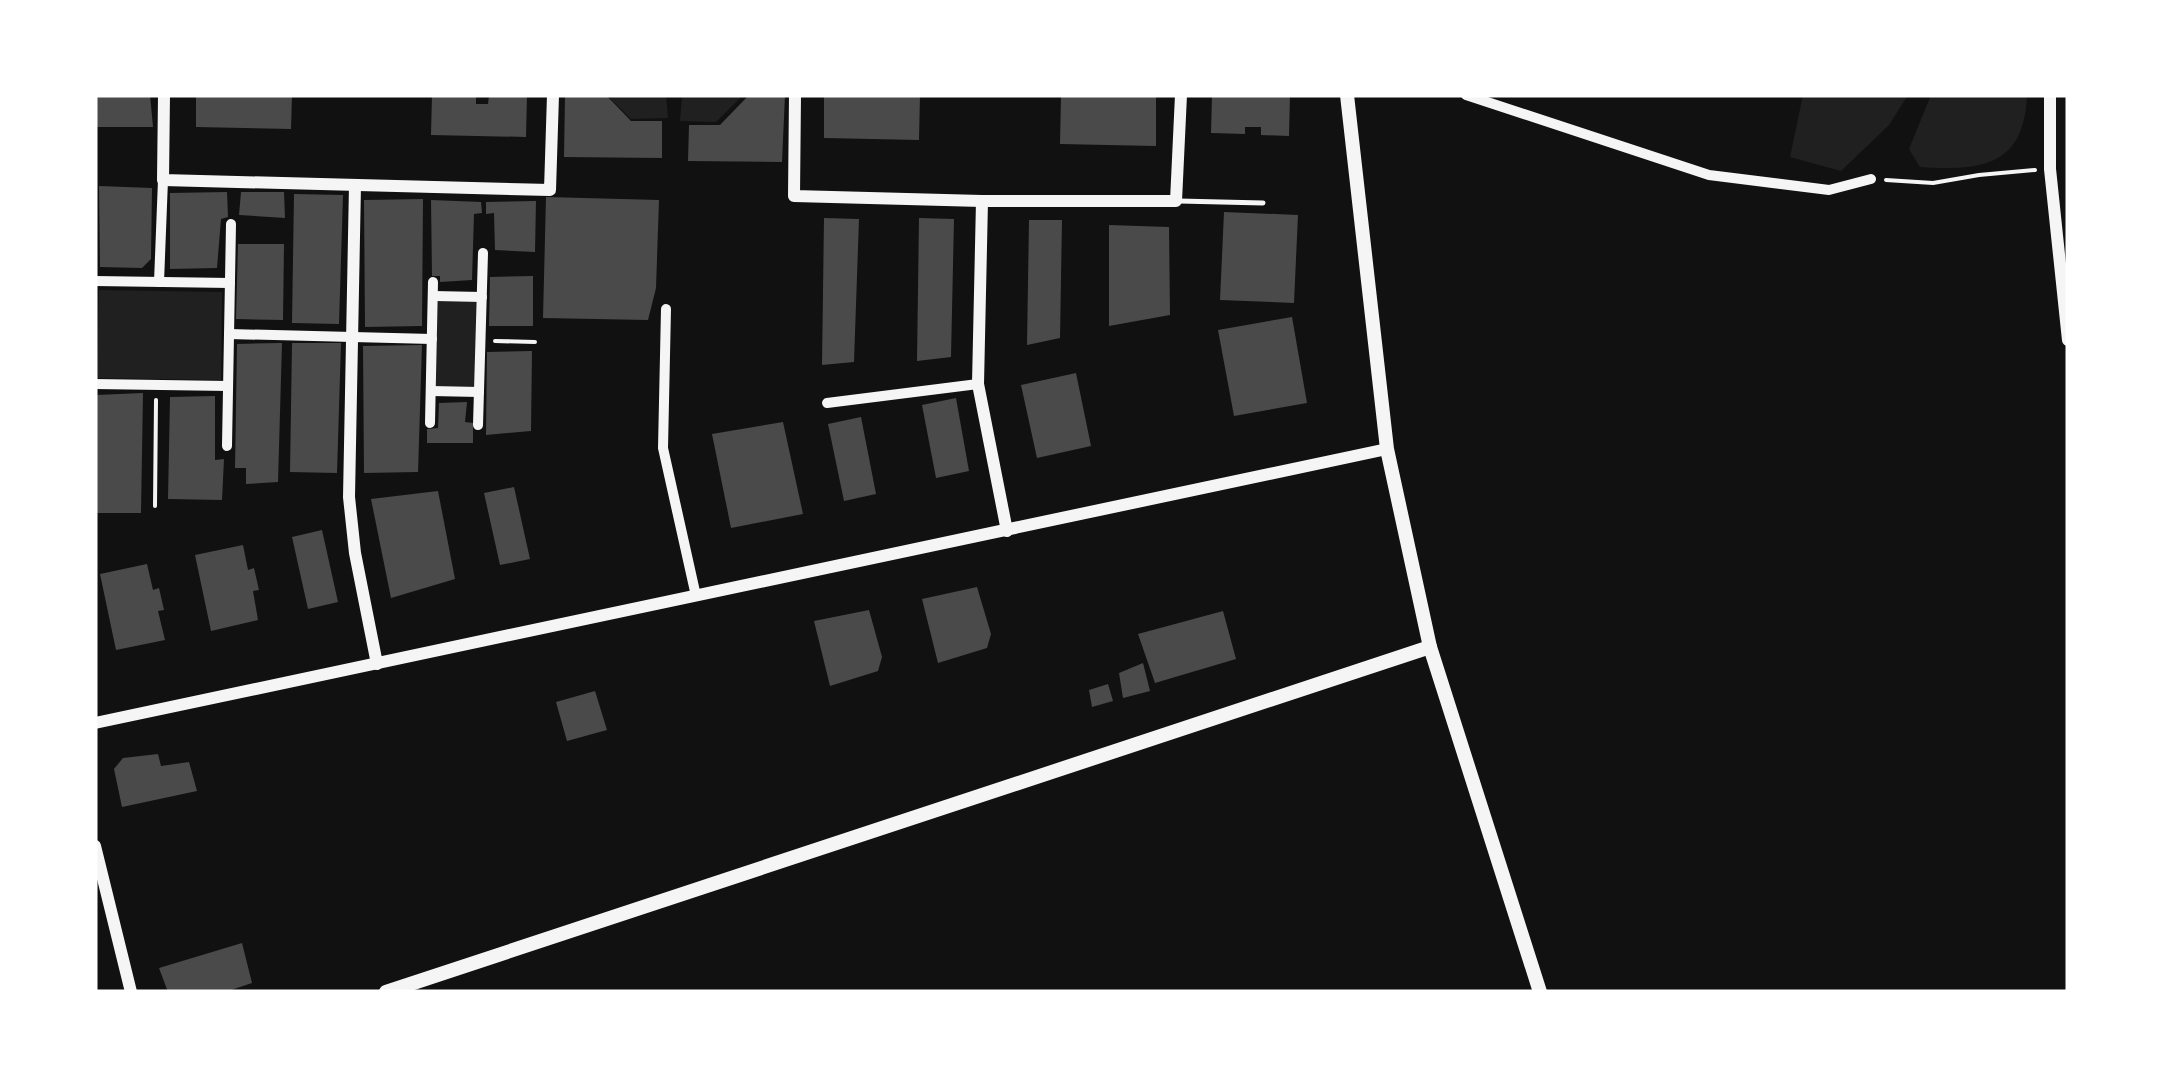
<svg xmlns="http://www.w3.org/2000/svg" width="2163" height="1087" viewBox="0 0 2163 1087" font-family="'DM Sans',sans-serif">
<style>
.green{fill:#202020}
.building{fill:#4a4a4a}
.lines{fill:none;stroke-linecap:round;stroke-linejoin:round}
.path{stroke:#f5f5f5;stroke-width:4}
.service{stroke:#f5f5f5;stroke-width:5}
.minor{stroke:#f5f5f5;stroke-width:10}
.tertiary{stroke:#f5f5f5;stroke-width:12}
.secondary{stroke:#f5f5f5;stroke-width:14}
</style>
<rect width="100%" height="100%" fill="#111"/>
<g class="green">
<path d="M607,95H666L668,118L631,119Z"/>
<path d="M743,95L716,122L680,121L682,96Z"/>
<path d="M1803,95H1908L1889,125L1841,171L1790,157Z"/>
<path d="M1931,95H2027C2024,166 1982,171 1920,167L1909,149Z"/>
<path d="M99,290L222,292L221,380L97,378Z"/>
<path d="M437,302H478L476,388H434Z"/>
</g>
<g class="building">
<path d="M95,95H150L153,127H95Z"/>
<path d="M196,95H292L291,129L196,127Z"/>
<path d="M432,95H476V104H488L489,95H527L526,137L431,135Z"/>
<path d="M565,95H606L631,121H662V158L564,157Z"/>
<path d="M749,95H785L782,162L688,161L689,125H720Z"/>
<path d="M824,95H920L919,140L824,138Z"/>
<path d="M1117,95H1156V146L1060,144L1061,96Z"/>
<path d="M1212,95H1290L1289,136L1261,135V127H1245V134L1211,133Z"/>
<path d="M99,186L152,188L151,259L142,268L100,267Z"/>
<path d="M227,192L228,217L221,219L217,268L170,269V193Z"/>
<path d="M241,192H284L285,218L239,215Z"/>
<path d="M294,194L343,195L339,324L292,323Z"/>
<path d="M546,197L659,200L656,288L648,320L543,318Z"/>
<path d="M423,199L422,326L365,327L364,200Z"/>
<path d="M431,200L481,202L482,213L474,214L472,280L440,282V276H432Z"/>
<path d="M536,201L535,252L495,250L494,213L486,214V202Z"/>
<path d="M1224,212L1298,215L1294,303L1220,300Z"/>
<path d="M824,218L859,219L854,362L822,365Z"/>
<path d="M919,218L954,219L951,357L917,361Z"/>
<path d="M1029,220H1062L1060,338L1027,345Z"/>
<path d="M1109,225L1169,227L1170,315L1109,326Z"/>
<path d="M238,244H284L283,320L236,319Z"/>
<path d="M533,276V326H489L490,277Z"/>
<path d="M1292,317L1307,403L1234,416L1218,330Z"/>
<path d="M282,343L278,482L246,484V468H235L237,344Z"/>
<path d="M292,343H341L337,473L290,472Z"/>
<path d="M422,345L418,472L364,473L363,346Z"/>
<path d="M532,351L531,431L486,435L487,352Z"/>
<path d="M1076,373L1091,446L1037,458L1021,385Z"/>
<path d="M143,393L141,513H95L96,395Z"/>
<path d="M215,396V460L224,459L222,500L168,499L170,397Z"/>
<path d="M956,398L969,471L936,478L922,405Z"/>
<path d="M467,402L465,422L473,423V443H427V429L438,428L439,403Z"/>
<path d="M861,417L876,494L844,501L828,424Z"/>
<path d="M783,422L803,514L731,528L712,434Z"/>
<path d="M514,487L530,559L500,565L484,493Z"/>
<path d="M438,491L455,579L391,598L371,499Z"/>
<path d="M322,530L338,602L308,609L292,537Z"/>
<path d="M243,545L248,570L254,568L259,590L253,591L258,620L211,631L195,555Z"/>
<path d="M147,564L153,590L159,588L164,610L158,611L165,640L116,650L100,574Z"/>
<path d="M977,587L991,634L987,648L938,663L922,599Z"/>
<path d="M869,610L882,657L878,671L830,686L814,621Z"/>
<path d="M1223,611L1236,659L1155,683L1138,634Z"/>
<path d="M1143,663L1150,691L1123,698L1119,673Z"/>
<path d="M1108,684L1113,701L1092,707L1089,690Z"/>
<path d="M595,691L607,730L567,741L556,702Z"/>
<path d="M158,754L161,766L189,762L197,791L122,807L114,769L123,758Z"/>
<path d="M242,943L252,983L225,992H168L159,968Z"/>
</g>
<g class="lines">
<g class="path">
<path d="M1886,180L1933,183L1979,175L2035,170"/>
<path d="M495,341L535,342"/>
<path d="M155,506L156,400"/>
</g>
<path class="service" d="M1179,201L1263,203"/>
<g class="minor">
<path d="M1466,95L1709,175L1829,190L1871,179"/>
<path d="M95,281L230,283"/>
<path d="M159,282L163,180"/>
<path d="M433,296L482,297"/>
<path d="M666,309L663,448L696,596"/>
<path d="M229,334L432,339"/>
<path d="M95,384L228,386"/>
<path d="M431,391L479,392"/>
<path d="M827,403L978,384"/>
<path d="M430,423L433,282"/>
<path d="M478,425L483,253"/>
<path d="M227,446L231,224"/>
</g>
<g class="tertiary">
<path d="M164,95L163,180L550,190L553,95"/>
<path d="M795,95L794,196L982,201H1176L1181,95"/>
<path d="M2050,95V169L2068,340"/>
<path d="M355,185L349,497L355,553L377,664"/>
<path d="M982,201L978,384L1007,531"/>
<path d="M95,723L1387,449"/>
<path d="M95,846L131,992"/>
</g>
<g class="secondary">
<path d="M1347,95L1387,449L1430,647L1540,992"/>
<path d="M386,992L1430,647"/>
</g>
</g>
<rect width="2163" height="1087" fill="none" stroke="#ffffff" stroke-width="195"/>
</svg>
